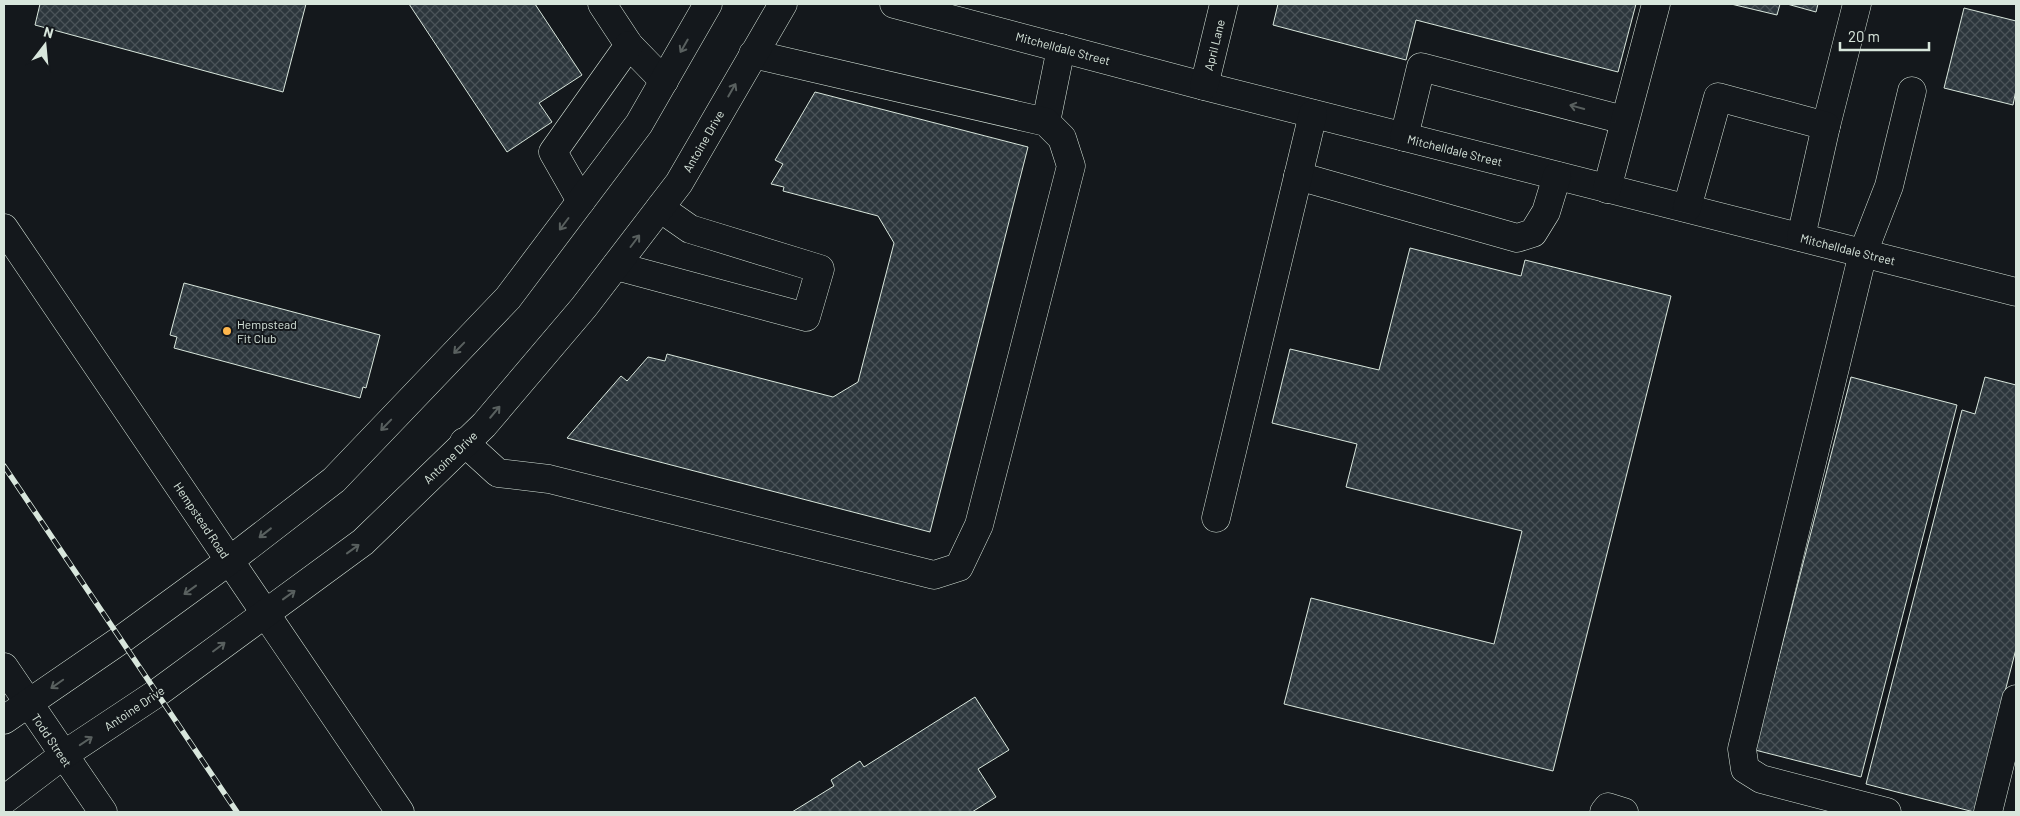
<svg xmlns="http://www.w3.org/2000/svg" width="2020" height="816" viewBox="0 0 2020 816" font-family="Barlow,sans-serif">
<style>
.building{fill:url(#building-cross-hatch);stroke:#d8e6dc}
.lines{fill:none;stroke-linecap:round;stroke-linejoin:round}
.minor-casing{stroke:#d8e6dc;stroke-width:29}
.major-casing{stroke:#d8e6dc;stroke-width:29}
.minor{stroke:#14181c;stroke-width:28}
.major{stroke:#14181c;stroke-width:28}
.rail-casing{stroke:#d8e6dc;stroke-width:5.5}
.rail{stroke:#14181c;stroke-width:4;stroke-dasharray:11;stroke-linecap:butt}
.oneway{stroke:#59605f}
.poi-dot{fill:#ffb74d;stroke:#14181c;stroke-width:2}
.labels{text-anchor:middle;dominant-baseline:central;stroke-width:4;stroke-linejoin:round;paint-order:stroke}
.street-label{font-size:12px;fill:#d8e6dc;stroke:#14181c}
.poi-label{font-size:12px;fill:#d8e6dc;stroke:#14181c;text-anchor:start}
</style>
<defs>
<pattern id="building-cross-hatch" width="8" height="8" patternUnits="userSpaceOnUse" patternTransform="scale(1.25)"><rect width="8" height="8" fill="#2c363c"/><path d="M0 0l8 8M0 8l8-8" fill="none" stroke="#4a5358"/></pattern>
</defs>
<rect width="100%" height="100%" fill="#14181c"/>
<g class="building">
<path d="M40,4H306L283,92L35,25Z"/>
<path d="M409,4H535L582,75L539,103L552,122L507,152Z"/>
<path d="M1278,4H1636L1618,72L1416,20L1406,60L1273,25Z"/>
<path d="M1731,4H1780L1777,15Z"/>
<path d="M1787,4H1818L1816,12Z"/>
<path d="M1964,8L2016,21V90L2013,105L1944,88Z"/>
<path d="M815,92L1028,147L930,532L567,438L621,376L627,381L648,357L665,361L667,354L833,397L858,382L894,243L878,216L783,191L784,187L771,184L783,164L775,160Z"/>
<path d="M1410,248L1521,276L1525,260L1671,296L1553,771L1284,704L1311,598L1494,644L1522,531L1346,487L1357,444L1272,423L1290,349L1379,370Z"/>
<path d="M184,283L380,335L366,388L363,387L360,398L174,348L177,337L170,335Z"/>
<path d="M1851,377L1957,405L1861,777L1755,750Z"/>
<path d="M1985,377L2016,385V649L1974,812L1866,784L1962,410L1975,414Z"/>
<path d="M975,697L1009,750L978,769L996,797L972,812H792L834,786L831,780L860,761L864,767Z"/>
</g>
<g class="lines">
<defs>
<g id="minor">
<path d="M602,4L629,45L664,81"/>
<path d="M894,4L1204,86L2016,292"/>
<path d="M1204,86L1224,4"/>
<path d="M1046,122L1061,48"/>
<path d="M1826,126L1857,4"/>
<path d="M1404,137L1421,67L1624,120"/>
<path d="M1298,176L1517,238L1533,233L1546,212L1557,176"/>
<path d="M1607,189L1656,4"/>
<path d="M581,201L553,152L629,45"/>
<path d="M1687,208L1718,97L1826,126L1801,237"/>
<path d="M616,266L806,317L820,269L690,229L660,208"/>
<path d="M464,442L498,473L549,479L934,575L959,567L979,525L1071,166L1062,138L1046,122L753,54"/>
<path d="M1216,518L1313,114"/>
<path d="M4,667L103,812"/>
<path d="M1604,812L1608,807L1624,812"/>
<path d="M1887,812L1761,779L1745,769L1742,749L1863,253L1889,186L1912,91"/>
<path d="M1988,812L2016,699"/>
</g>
<g id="major">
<path d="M4,228L400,812"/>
<path d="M4,720L122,639L229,561L334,480L508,298L639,124L708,4"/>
<path d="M4,800L62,756L157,693L363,542L484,425L584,307L679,183L783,4"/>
</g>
</defs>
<use href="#minor" class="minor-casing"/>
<use href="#major" class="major-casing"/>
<use href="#minor" class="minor"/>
<use href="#major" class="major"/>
<defs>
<path id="rail" d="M4,466L237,812"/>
</defs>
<use href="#rail" class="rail-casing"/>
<use href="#rail" class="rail"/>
</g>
<defs><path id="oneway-shaft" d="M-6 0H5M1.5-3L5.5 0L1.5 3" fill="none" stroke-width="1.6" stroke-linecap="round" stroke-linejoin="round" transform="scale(1.25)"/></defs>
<g class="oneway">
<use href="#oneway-shaft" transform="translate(684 46) rotate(120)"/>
<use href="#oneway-shaft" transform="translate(732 90) rotate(-60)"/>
<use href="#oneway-shaft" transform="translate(1577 107) rotate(-165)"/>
<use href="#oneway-shaft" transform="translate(564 224) rotate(127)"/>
<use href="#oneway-shaft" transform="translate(635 241) rotate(-53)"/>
<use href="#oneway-shaft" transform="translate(459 348) rotate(134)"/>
<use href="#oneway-shaft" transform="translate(495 412) rotate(-50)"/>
<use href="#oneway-shaft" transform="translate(386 425) rotate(134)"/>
<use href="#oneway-shaft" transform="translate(265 533) rotate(142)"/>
<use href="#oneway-shaft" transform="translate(353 549) rotate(-36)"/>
<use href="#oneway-shaft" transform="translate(190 590) rotate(144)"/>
<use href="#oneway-shaft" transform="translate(289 595) rotate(-36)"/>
<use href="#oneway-shaft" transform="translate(219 647) rotate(-37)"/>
<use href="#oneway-shaft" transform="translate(57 684) rotate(145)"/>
<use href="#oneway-shaft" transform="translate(86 741) rotate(-34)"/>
</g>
<circle class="poi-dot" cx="227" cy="331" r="5"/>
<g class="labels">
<g class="street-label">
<text transform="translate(1214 45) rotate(-76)">April Lane</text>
<text transform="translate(1063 48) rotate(15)">Mitchelldale Street</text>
<text transform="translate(703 141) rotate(-60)">Antoine Drive</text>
<text transform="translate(1455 150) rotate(14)">Mitchelldale Street</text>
<text transform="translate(1848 249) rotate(14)">Mitchelldale Street</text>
<text transform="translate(450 457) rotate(-44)">Antoine Drive</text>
<text transform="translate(202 520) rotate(56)">Hempstead Road</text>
<text transform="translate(134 708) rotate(-34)">Antoine Drive</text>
<text transform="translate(52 740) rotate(56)">Todd Street</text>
</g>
<g class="poi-label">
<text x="237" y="324">Hempstead<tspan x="237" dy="14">Fit Club</tspan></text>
</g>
</g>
<rect width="2020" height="816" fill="none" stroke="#d8e6dc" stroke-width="10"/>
<g transform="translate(45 45) rotate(16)" stroke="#14181c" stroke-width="4" paint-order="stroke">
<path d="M0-4L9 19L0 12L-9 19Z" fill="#d8e6dc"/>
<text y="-8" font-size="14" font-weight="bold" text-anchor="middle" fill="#d8e6dc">N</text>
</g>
<path d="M1840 42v8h89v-8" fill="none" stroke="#d8e6dc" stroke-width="2.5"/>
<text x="1848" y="42" font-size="15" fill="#d8e6dc" stroke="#14181c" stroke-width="4" paint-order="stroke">20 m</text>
</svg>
